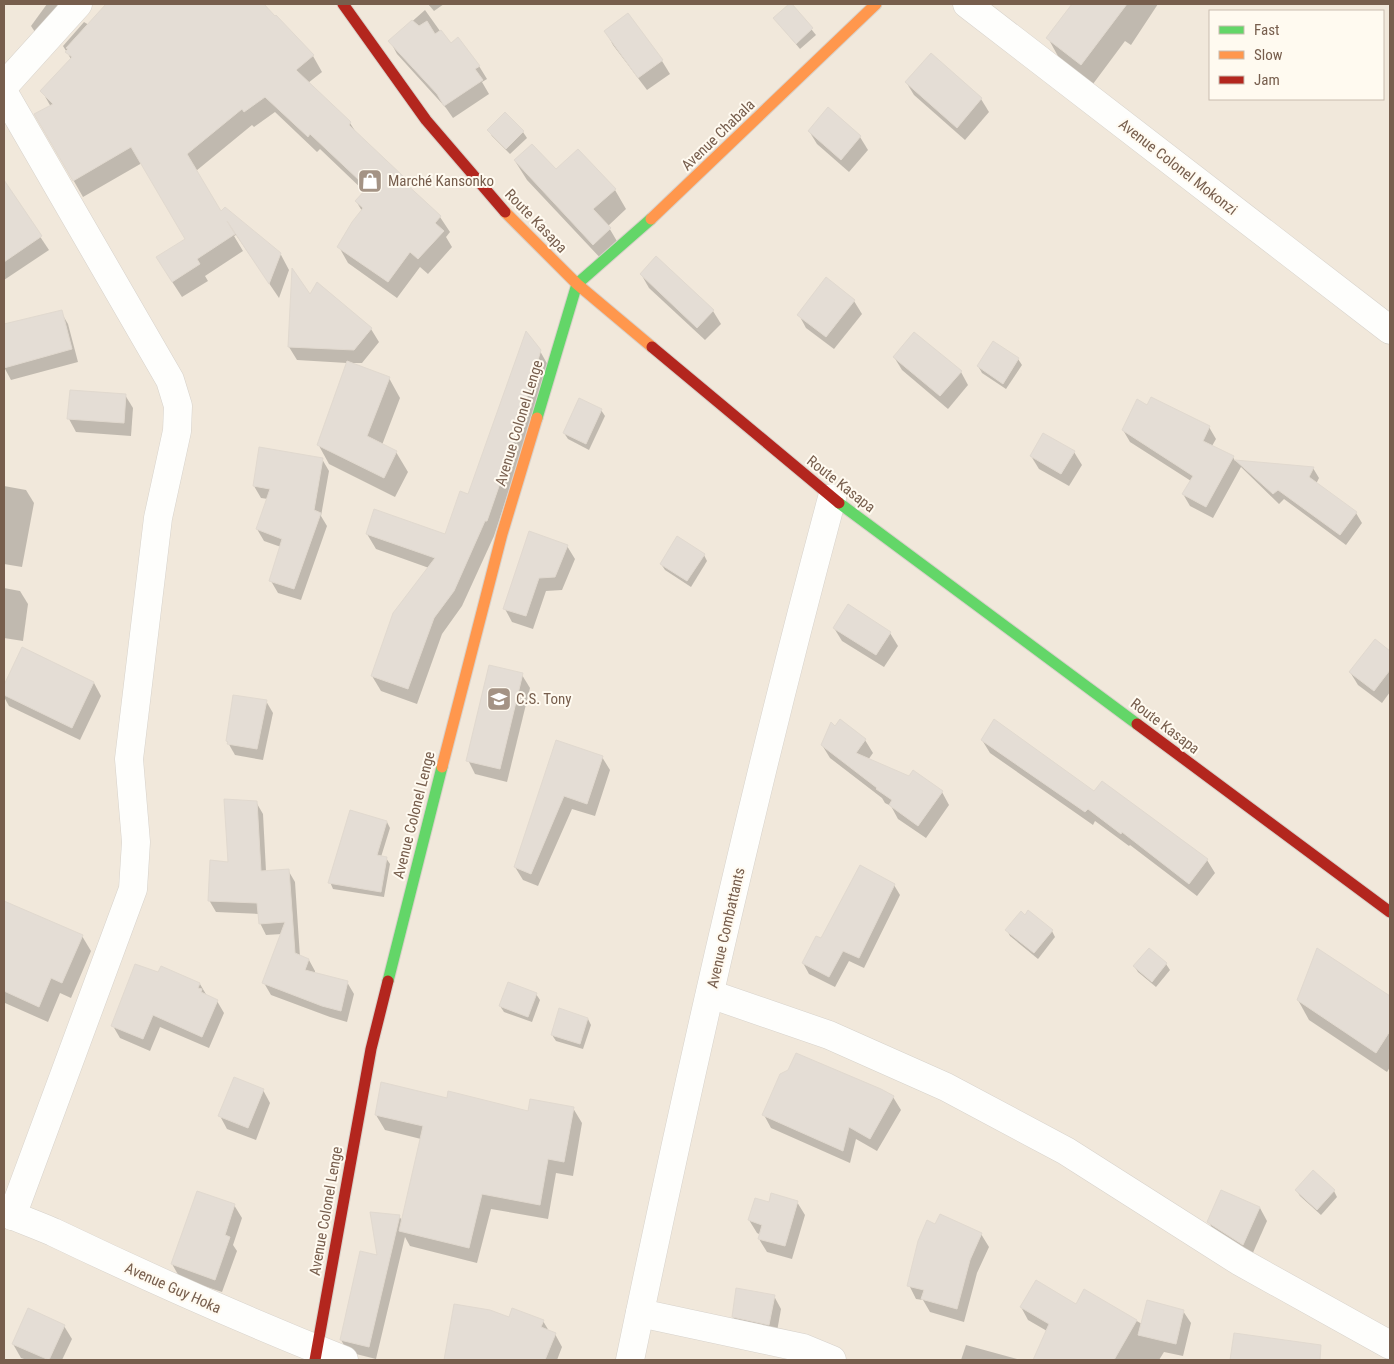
<svg xmlns="http://www.w3.org/2000/svg" width="1394" height="1364" viewBox="0 0 1394 1364" font-family="'Roboto Condensed',sans-serif">
<style>
.residential{fill:#f1e8db;fill-rule:evenodd}
.shadow{fill:#0003}
.building{fill:#e4ddd5;stroke:#e1d9cf}
.lines{fill:none;stroke-linecap:round;stroke-linejoin:round}
.street-casing{stroke:#d7d2cb;stroke-width:29}
.fast-casing{stroke:#d8d1ca;stroke-width:13}
.slow-casing{stroke:#d8d1ca;stroke-width:13}
.jam-casing{stroke:#d8d1ca;stroke-width:13}
.street{stroke:#fefefc;stroke-width:28}
.fast{stroke:#63d668;stroke-width:11}
.slow{stroke:#ff974d;stroke-width:11}
.jam{stroke:#b3261e;stroke-width:11}
.labels{text-anchor:middle;dominant-baseline:central;stroke-width:4;stroke-linejoin:round;paint-order:stroke}
.street-label{font-size:15px;fill:#775e4d;stroke:#fffaf0}
.poi-label{font-size:15px;fill:#775e4d;stroke:#fffaf0;text-anchor:start}
</style>
<rect width="100%" height="100%" fill="#f8f5ed"/>
<path class="residential" d="M4,4H1390V1360H4ZM1210,11H1383V99H1210Z"/>
<g class="shadow">
<path d="M47,4H56L60,10L35,32L31,26Z"/>
<path d="M108,4H263L313,56L322,72L308,83L350,123L357,134L403,178L409,188L440,217L450,232L446,237L452,247L428,274L420,267L397,298L348,263L339,247L362,211L356,201L365,192L320,149L317,152L275,112L254,127L252,125L196,171L221,213L280,253L289,270L279,298L236,235L234,236L243,251L205,276L208,281L182,297L167,274L187,239L142,163L83,197L36,115L51,107L42,91L71,59L63,46L84,22L89,25Z"/>
<path d="M428,4H444L434,11Z"/>
<path d="M791,4L816,35L800,49L774,18Z"/>
<path d="M1073,4H1158L1131,45L1125,41L1093,84L1059,58L1048,38Z"/>
<path d="M425,10L450,45L479,66L487,79L482,82L489,94L453,118L446,108L397,54L390,41Z"/>
<path d="M606,32L662,61L670,74L647,90L613,45Z"/>
<path d="M931,54L981,99L989,112L965,140L914,95L906,82Z"/>
<path d="M828,109L860,137L868,150L849,172L817,144L809,131Z"/>
<path d="M505,114L523,132L527,138L510,154L492,136L488,130Z"/>
<path d="M515,161L615,190L626,209L608,226L621,248L605,263L527,180Z"/>
<path d="M4,196H13L49,250L4,280Z"/>
<path d="M293,272L310,296L317,284L371,329L379,342L362,363H350L389,378L400,398L382,445L396,452L408,472L395,497L329,464L318,444L347,363L297,360L289,347Z"/>
<path d="M641,274L713,311L721,324L705,340L649,288Z"/>
<path d="M854,301L862,314L834,349L806,328L799,315Z"/>
<path d="M61,312L68,324L78,362L11,380L4,367V322L5,325Z"/>
<path d="M540,351L549,367L494,536L462,606L442,634L417,704L381,691L372,676L429,568L376,549L367,534L446,535L469,496Z"/>
<path d="M894,357L961,372L968,385L948,409L902,370Z"/>
<path d="M1018,359L1022,365L1006,389L982,373L978,366Z"/>
<path d="M125,395L133,408L131,436L76,432L69,419Z"/>
<path d="M1148,406L1209,427L1216,439L1212,446L1233,457L1235,461L1313,468L1319,478L1316,484L1356,513L1362,523L1346,545L1284,499L1279,504L1241,467L1213,518L1190,506L1183,494L1191,481L1130,442L1123,430Z"/>
<path d="M601,410L605,416L589,450L568,439L564,433Z"/>
<path d="M1074,452L1082,465L1069,486L1039,469L1031,456Z"/>
<path d="M322,459L329,471L321,516L327,526L301,600L278,593L271,581L281,547L264,541L257,529L268,499L261,498L254,486Z"/>
<path d="M4,486L26,490L34,503L22,567L4,564Z"/>
<path d="M567,546L575,559L562,590L546,591L533,629L512,622L505,609Z"/>
<path d="M704,555L707,561L691,587L665,570L661,564Z"/>
<path d="M4,588L20,591L28,604L23,641L4,638Z"/>
<path d="M834,628L890,633L898,646L884,667L842,641Z"/>
<path d="M1375,641L1390,653V692L1382,703L1358,685L1350,672Z"/>
<path d="M23,648L94,683L101,696L80,740L9,706L4,697V688Z"/>
<path d="M522,675L530,688L507,782L475,774L468,760Z"/>
<path d="M266,701L273,713L263,760L235,755L227,741Z"/>
<path d="M840,721L865,740L873,753L868,760L942,792L949,805L926,838L898,819L891,806L885,803L882,798L830,758L822,745Z"/>
<path d="M4,724L5,726L4,757Z"/>
<path d="M982,740L1094,793L1207,860L1215,873L1197,896L1130,845L1129,846L1095,821L1093,825L990,753Z"/>
<path d="M557,742L602,757L610,770L595,816L572,809L538,886L523,880L515,867Z"/>
<path d="M256,802L263,814L266,871L288,870L295,882L300,957L309,960L315,971V973L347,982L354,994L347,1022L330,1017L271,995L264,983L282,934L266,935L260,923L259,914L216,912L209,900L229,863Z"/>
<path d="M387,822L390,828L381,857L386,858L390,864L384,897L333,889L330,882Z"/>
<path d="M894,885L900,895L864,968L849,961L835,987L809,974L803,963Z"/>
<path d="M4,902L82,936L91,951L71,998L60,993L48,1022L5,1003L4,1000Z"/>
<path d="M1026,916L1052,931L1055,937L1038,959L1010,936L1007,930Z"/>
<path d="M1149,949L1166,964L1170,970L1156,987L1138,972L1134,966Z"/>
<path d="M1318,950L1390,998V1067L1387,1072L1309,1020L1298,1000Z"/>
<path d="M162,968L200,984L207,996L217,1001L224,1013L209,1048L160,1027L150,1051L120,1038L113,1026L159,974Z"/>
<path d="M536,994L540,1000L532,1022L504,1012L500,1006Z"/>
<path d="M588,1019L591,1025L583,1049L556,1041L552,1035Z"/>
<path d="M263,1090L270,1103L256,1140L227,1129L220,1116Z"/>
<path d="M893,1097L901,1110L877,1151L856,1139L850,1163L771,1128L764,1115Z"/>
<path d="M448,1099L529,1113L573,1108L582,1123L573,1176L556,1173L548,1219L491,1209L477,1263L410,1246L405,1237L376,1359L348,1352L341,1340L399,1216L403,1222L421,1139L385,1130L376,1115Z"/>
<path d="M1296,1190L1334,1191L1337,1197L1321,1215L1300,1196Z"/>
<path d="M797,1202L805,1215L792,1259L767,1252L759,1239L761,1235L757,1233L749,1220L770,1204Z"/>
<path d="M234,1205L242,1218L233,1245L237,1251L222,1292L180,1278L172,1264Z"/>
<path d="M1260,1208L1267,1221L1251,1257L1216,1236L1209,1222Z"/>
<path d="M936,1226L981,1234L989,1247L977,1273L964,1322L930,1312L923,1300L916,1299L909,1285Z"/>
<path d="M1085,1291L1142,1324L1183,1311L1191,1323L1183,1356L1164,1352L1159,1360H1034L1047,1331L1028,1320L1021,1307L1076,1305Z"/>
<path d="M774,1296L781,1309L776,1337L741,1330L733,1317Z"/>
<path d="M455,1306L510,1318L543,1321L549,1331L555,1334L562,1347L557,1360H446Z"/>
<path d="M64,1326L72,1339L62,1360H27L21,1358L13,1344Z"/>
<path d="M1235,1334L1299,1355L1298,1360H1232Z"/>
<path d="M966,1345L1021,1360H961Z"/>
</g>
<g class="building">
<path d="M106,4H264L275,16L276,15L314,55L296,70L351,122L349,125L404,177L402,180L441,216L435,223L444,231L418,259L410,252L388,282L337,247L352,222L363,208L355,201L366,189L359,183L361,182L310,134L308,137L265,97L244,112L242,109L187,154L221,211L225,207L281,253L269,284L227,221L235,234L197,259L200,264L172,282L156,257L185,239L131,147L73,181L34,114L53,104L40,91L72,57L65,52L68,49L66,48Z"/>
<path d="M789,4H792L813,28L796,44L773,18Z"/>
<path d="M1072,4H1127L1081,65L1046,38Z"/>
<path d="M628,13L663,60L638,78L604,31Z"/>
<path d="M412,20L419,26L427,21L435,34L441,30L451,43L458,37L480,66L475,69L483,80L444,106L437,94L388,41Z"/>
<path d="M931,53L982,98L957,128L905,82Z"/>
<path d="M828,107L861,136L841,160L808,131Z"/>
<path d="M505,112L524,131L506,149L487,130Z"/>
<path d="M532,144L556,169L578,149L616,189L593,209L611,228L593,245L514,160Z"/>
<path d="M4,180L42,236L4,262Z"/>
<path d="M656,256L714,310L697,328L640,274Z"/>
<path d="M292,268L310,294L317,282L372,328L354,350L288,347Z"/>
<path d="M826,277L855,300L826,337L797,315Z"/>
<path d="M62,310L72,349L4,368V324Z"/>
<path d="M526,331L541,350L506,466L487,521H485L454,591L434,618L408,689L371,676L393,613L435,558L366,534L374,509L445,534L460,491L468,494Z"/>
<path d="M914,332L962,371L940,396L893,357Z"/>
<path d="M993,341L1019,358L1003,384L977,366Z"/>
<path d="M347,361L390,377L367,436L397,451L384,478L317,445Z"/>
<path d="M70,390L126,394L124,423L67,419Z"/>
<path d="M1151,397L1210,426L1203,441L1234,456L1206,507L1182,494L1193,476L1122,430L1137,399L1147,405Z"/>
<path d="M579,398L602,409L586,444L563,433Z"/>
<path d="M1043,433L1075,451L1061,474L1030,456Z"/>
<path d="M259,447L323,458L314,510L321,513L294,589L269,581L282,539L256,529L270,489L253,486Z"/>
<path d="M1235,460L1314,467L1309,477L1357,512L1340,535L1278,490L1273,494Z"/>
<path d="M529,531L568,545L555,577L539,578L526,616L503,609Z"/>
<path d="M677,536L705,554L687,581L660,564Z"/>
<path d="M848,604L891,632L876,655L833,628Z"/>
<path d="M1375,639L1390,651V670L1374,691L1349,672Z"/>
<path d="M22,647L94,682L72,728L4,695V685Z"/>
<path d="M489,665L523,673L500,769L466,761Z"/>
<path d="M233,695L267,700L257,749L227,744L228,742L226,741Z"/>
<path d="M840,719L866,739L856,753L909,776L913,770L943,791L918,826L889,805L892,800L876,789L877,788L821,745L831,722L835,726Z"/>
<path d="M994,719L1094,791L1102,781L1208,859L1189,884L1122,832L1121,834L1088,809L1085,812L981,740Z"/>
<path d="M556,740L603,756L587,804L564,796L531,874L514,867Z"/>
<path d="M224,799L257,801L261,871L289,869L295,953L309,959L305,970L348,981L341,1011L322,1006L262,983L285,922L259,924L257,903L208,901L210,860L228,862Z"/>
<path d="M350,810L387,821L377,855L387,857L381,892L328,883Z"/>
<path d="M860,865L895,884L859,958L843,951L829,977L802,963L816,936L821,938Z"/>
<path d="M4,901L83,935L62,983L51,978L39,1007L4,991Z"/>
<path d="M1028,910L1053,930L1034,953L1005,930L1021,911L1025,915Z"/>
<path d="M1149,948L1167,963L1152,982L1133,966Z"/>
<path d="M1317,948L1390,996V1031L1376,1053L1297,1000Z"/>
<path d="M135,964L158,972L161,966L200,983L198,988L202,989L201,992L218,1000L202,1037L153,1015L143,1039L111,1026Z"/>
<path d="M508,982L537,993L528,1017L499,1006Z"/>
<path d="M559,1008L588,1018L580,1044L551,1035Z"/>
<path d="M796,1053L881,1089L894,1096L870,1139L849,1127L843,1151L762,1115L780,1074L788,1070Z"/>
<path d="M234,1077L264,1089L248,1128L218,1116Z"/>
<path d="M381,1082L447,1098L448,1091L528,1111L530,1099L574,1107L564,1162L548,1159L540,1205L482,1194L469,1248L399,1231L423,1126L375,1115Z"/>
<path d="M1313,1170L1335,1190L1317,1210L1295,1190Z"/>
<path d="M1221,1190L1260,1207L1243,1245L1207,1222Z"/>
<path d="M197,1191L235,1204L225,1235L230,1237L215,1280L171,1264Z"/>
<path d="M771,1193L798,1201L785,1246L758,1239L762,1225L748,1220L755,1198L769,1202Z"/>
<path d="M370,1212L400,1215L369,1347L340,1340L360,1251L377,1255Z"/>
<path d="M940,1214L982,1233L970,1260L957,1309L921,1299L924,1290L907,1286L918,1241L927,1220L935,1224Z"/>
<path d="M1036,1280L1076,1304L1084,1289L1137,1320L1114,1360H1033L1049,1324L1020,1307Z"/>
<path d="M736,1288L775,1295L769,1325L732,1317Z"/>
<path d="M1147,1300L1184,1310L1176,1344L1138,1335Z"/>
<path d="M454,1304L490,1310L509,1317L512,1308L544,1320L541,1327L556,1333L545,1360H444Z"/>
<path d="M28,1308L65,1325L49,1360L12,1344Z"/>
<path d="M1234,1333L1321,1345L1320,1360H1230Z"/>
</g>
<g class="lines">
<defs>
<g id="street">
<path d="M967,4L1390,330"/>
<path d="M4,86L78,4"/>
<path d="M4,93L170,380L178,406L177,431L158,518L129,759L136,842L133,889L12,1216"/>
<path d="M710,994L829,1035L946,1087L1066,1151L1239,1261L1390,1345"/>
<path d="M4,1212C20,1219 37,1225 53,1232C149,1278 246,1321 344,1360"/>
<path d="M640,1313L803,1348L832,1360"/>
<path d="M630,1360C690,1071 755,783 832,498"/>
</g>
<g id="fast">
<path d="M537,418L577,284L651,219"/>
<path d="M839,503L1137,724"/>
<path d="M388,981L442,767"/>
</g>
<g id="slow">
<path d="M505,212L577,284L652,347"/>
<path d="M651,219L876,4"/>
<path d="M442,767L502,534L537,418"/>
</g>
<g id="jam">
<path d="M343,4L426,120L505,212"/>
<path d="M652,347L839,503"/>
<path d="M1137,724L1390,912"/>
<path d="M315,1360L371,1049L388,981"/>
</g>
</defs>
<use href="#street" class="street-casing"/>
<use href="#fast" class="fast-casing"/>
<use href="#slow" class="slow-casing"/>
<use href="#jam" class="jam-casing"/>
<use href="#street" class="street"/>
<use href="#fast" class="fast"/>
<use href="#slow" class="slow"/>
<use href="#jam" class="jam"/>
</g>
<defs>
<symbol id="shop-square" viewBox="-11 -11 22 22"><rect x="-9" y="-9" width="18" height="18" rx="4" fill="#a49385" stroke="#fffaf0"/><path d="M-5-2.5h2.3a2.7 3.5 0 0 1 5.4 0H5L5.5 6h-11ZM-1.5-2.5h3a1.5 2.3 0 0 0-3 0Z" fill="#fff"/></symbol>
<symbol id="school-square" viewBox="-11 -11 22 22"><rect x="-9" y="-9" width="18" height="18" rx="4" fill="#a49385" stroke="#fffaf0"/><path d="M0-5L7-2L0 1L-7-2ZM-4 1L0 2.5L4 1V4Q0 6-4 4Z" fill="#fff"/></symbol>
</defs>
<g fill-rule="evenodd">
<use href="#shop-square" x="356" y="167" width="28" height="28"/>
<use href="#school-square" x="485" y="685" width="28" height="28"/>
</g>
<g class="labels">
<g class="street-label">
<text transform="translate(718 135) rotate(-44)">Avenue Chabala</text>
<text transform="translate(1178 167) rotate(38)">Avenue Colonel Mokonzi</text>
<text transform="translate(536 221) rotate(46)">Route Kasapa</text>
<text transform="translate(519 423) rotate(-73)">Avenue Colonel Lenge</text>
<text transform="translate(841 484) rotate(38)">Route Kasapa</text>
<text transform="translate(1165 726) rotate(37)">Route Kasapa</text>
<text transform="translate(414 815) rotate(-76)">Avenue Colonel Lenge</text>
<text transform="translate(726 928) rotate(-77)">Avenue Combattants</text>
<text transform="translate(326 1211) rotate(-80)">Avenue Colonel Lenge</text>
<text transform="translate(173 1288) rotate(24)">Avenue Guy Hoka</text>
</g>
<g class="poi-label">
<text x="388" y="181">Marché Kansonko</text>
<text x="516" y="699">C.S. Tony</text>
</g>
</g>
<rect width="1394" height="1364" fill="none" stroke="#775e4d" stroke-width="10"/>
<rect x="1209" y="10" width="175" height="90" fill="#fffaf0" stroke="#c9bcaf"/>
<rect x="1219" y="26" width="25" height="8" fill="#63d668" stroke="#c9bcaf"/>
<text x="1254" y="35" font-size="15" fill="#775e4d">Fast</text>
<rect x="1219" y="51" width="25" height="8" fill="#ff974d" stroke="#c9bcaf"/>
<text x="1254" y="60" font-size="15" fill="#775e4d">Slow</text>
<rect x="1219" y="76" width="25" height="8" fill="#b3261e" stroke="#c9bcaf"/>
<text x="1254" y="85" font-size="15" fill="#775e4d">Jam</text>
</svg>
